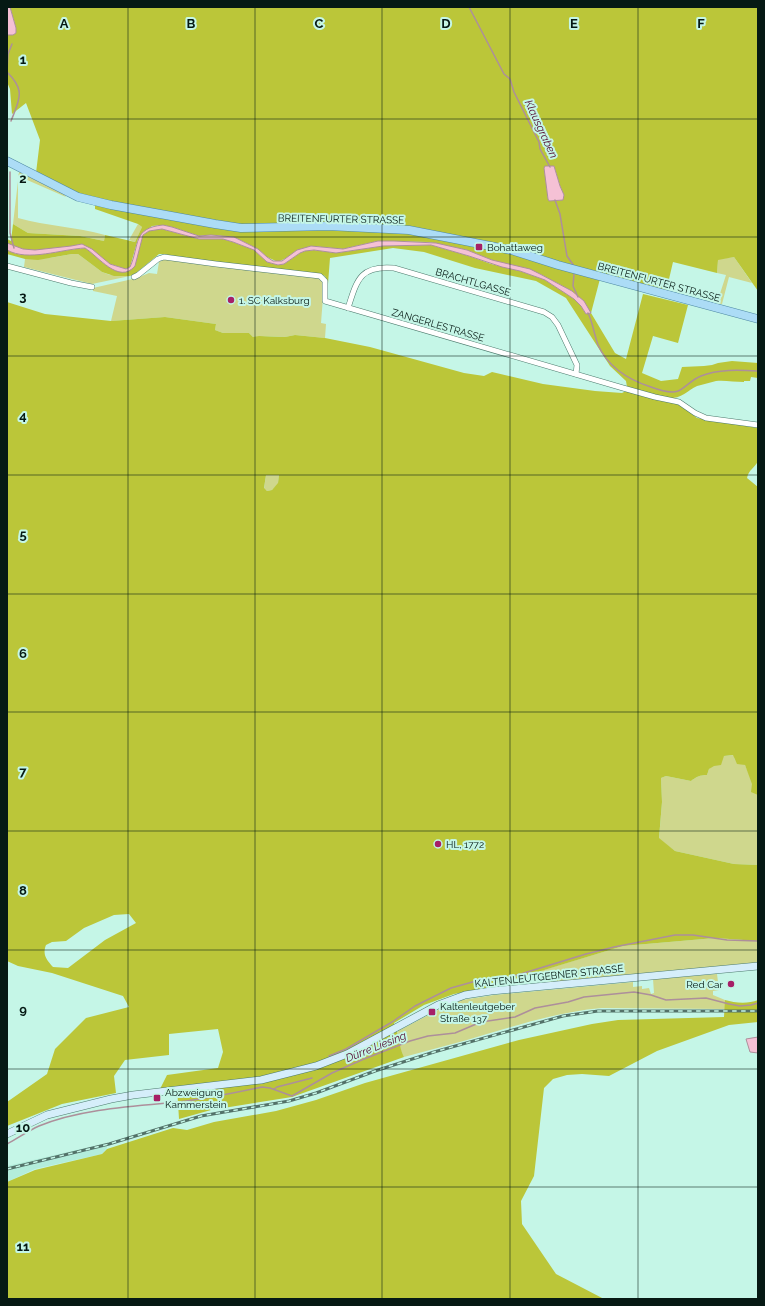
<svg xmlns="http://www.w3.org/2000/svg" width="765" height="1306" viewBox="0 0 765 1306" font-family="Raleway,sans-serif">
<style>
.built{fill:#b3eddb}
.green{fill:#cfd78d}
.forest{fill:#bbc639;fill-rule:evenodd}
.water{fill:#f5c1d5;stroke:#ad8f9b}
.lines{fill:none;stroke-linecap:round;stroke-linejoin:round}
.stream{stroke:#ad8f9b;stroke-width:1.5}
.minor-casing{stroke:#4c7a6d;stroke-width:6}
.secondary-casing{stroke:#4c7a6d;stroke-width:8}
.primary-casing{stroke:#4e89a3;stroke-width:9}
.minor{stroke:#fff;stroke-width:5}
.secondary{stroke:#d5eefa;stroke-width:7}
.primary{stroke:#acdcf6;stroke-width:8}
.rail-casing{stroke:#537269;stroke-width:3}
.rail{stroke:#c5f6e7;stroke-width:1.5;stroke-dasharray:4.5;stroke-linecap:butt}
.grid{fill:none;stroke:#061914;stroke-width:1;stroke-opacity:0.55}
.poi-dot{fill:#a61f67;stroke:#c5f6e7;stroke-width:1.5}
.labels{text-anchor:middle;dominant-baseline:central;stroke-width:4;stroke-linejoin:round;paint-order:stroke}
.street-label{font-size:10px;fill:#061914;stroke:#c5f6e7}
.poi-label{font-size:10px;fill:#061914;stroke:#c5f6e7;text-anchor:start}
.water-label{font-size:11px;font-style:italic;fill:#530630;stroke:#c5f6e7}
.grid-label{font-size:13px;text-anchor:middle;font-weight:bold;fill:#061914;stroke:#c5f6e7;stroke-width:4;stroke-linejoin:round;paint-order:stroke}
</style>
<rect width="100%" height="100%" fill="#c5f6e7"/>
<path class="built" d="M107,1143V1148L102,1154L35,1169L7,1182V1166Z"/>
<g class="green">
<path d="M20,170L62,192L66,197L18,176Z"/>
<path d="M18,181V218C47,226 76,227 105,235L104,241L80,236L28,233L13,224Z"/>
<path d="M138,224L142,227L135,242L129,240Z"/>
<path d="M72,254H78L102,272L110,275L130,276L92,284L24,267L25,259L50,258Z"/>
<path d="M734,257L752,283L729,277L722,304L717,303L726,275L717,273L718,259Z"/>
<path d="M165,259L317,278L321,279L324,284L321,323L326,324L325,338L295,335L285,337L265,336L253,337L249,333H223L215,330L216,324L165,317L111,321L117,296L93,291V288L137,278L149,273L157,274L159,262Z"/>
<path d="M266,475H279L278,484L272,490L267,491L264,489Z"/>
<path d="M734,755L735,760L745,765L758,795V865L734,864L675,851L659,839L662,802L661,778L666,776L691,781C696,777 700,775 707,775L709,769L724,756Z"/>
<path d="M715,938L758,941V965L545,984L540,971L623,946Z"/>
<path d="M717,974L719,990L713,991V995L725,1000V1009L602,1008C555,1012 512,1027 467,1040C446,1046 425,1051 404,1057L400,1049L398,1031L440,1009L462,1000L494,995L633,982V987L642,986V989L649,988L651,994L654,993L653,979Z"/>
</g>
<g class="forest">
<path d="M10,7H758V291L734,257L718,260L717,273L673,262L666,292L601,275L591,313L615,353L626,359L643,294L688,305L678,343L653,336L642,373L661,381L678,379L682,367L704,366L712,365L718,363L732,361L758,363V378L751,377L750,381H744V382C735,382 724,380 716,381C711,382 706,384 701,385C690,387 685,397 673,398C658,399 641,391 627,387L626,381L610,366L603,355L566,298L536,281L475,268L424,252L393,248L330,258L328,284L325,276L320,274L211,262L163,254H159L136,273L130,276H114L102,272L78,254H72L38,260L25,259L7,254V250C28,262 62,249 85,248L91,252L110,268L129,271L143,235L149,231L155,229H162L199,239H223L233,242L254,250L267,262L278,265L284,264L300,253L305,251L314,250L336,253L383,246L431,245L469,256L491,264L520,271L545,280L574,299L581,306L586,314L591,313L572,291L540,274L492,260L467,250L429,242L378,241L343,249L311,246L278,262L267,257L258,249L234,237L211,235L199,236L172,227L163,225L152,226L138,239L130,267L126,269L110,264L82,244C59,249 29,256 7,243V239L11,241L13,224L28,233L80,236L104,241L105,235L135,242L142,227L138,224L95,209V199L80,195L36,173L40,140L26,103L12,114L10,89L7,82V35H12L16,33V28ZM554,166L560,186L564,195L562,200L549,201L548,199L546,181Z"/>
<path d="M7,302L45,314L111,321L165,317L216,324L215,330L223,333H249L253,337L259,336L285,337L295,335L325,338L370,347L464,373L484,376L492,372L543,384L595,391L622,393L626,391L655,399L677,403L686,409L697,418L758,428V461C754,469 749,469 747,478L758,487V795L751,792L752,784L745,765L737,764L733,755L724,756L721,765L714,766L709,769L707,775C700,775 696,777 691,781L666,776L661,778L662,802L659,838L675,851L734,864L758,865V941L715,938L623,946L485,988L454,994L424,1005L394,1023C400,1035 398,1046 404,1057L292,1097L211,1110L179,1119L177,1087L160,1089L167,1075L218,1068L223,1052L218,1029L169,1034V1055L125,1060L114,1076L116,1093L62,1104L7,1126V1102L47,1074L55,1049L86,1018L129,1007L123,996L52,973L18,966L7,961ZM266,475H279L278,483L272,490L267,491L264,488ZM129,914L136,923L105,940L68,968L53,967C47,960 42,955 46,945L52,942L66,941L84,928L114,915Z"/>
<path d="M725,1000C735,1003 748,1004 758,1000V1022L729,1025L657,1051L609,1076L582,1074L567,1075L553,1079L544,1088L534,1176L521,1201L522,1224L556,1274L604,1299H7V1182L35,1170L102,1154L107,1149L173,1128L187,1130L214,1122L276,1111L316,1100L365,1083L519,1040L592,1024L618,1020L724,1017Z"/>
</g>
<g class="water">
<path d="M7,7H10L16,28V33L13,35H7Z"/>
<path d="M545,166H554L560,186L564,195L563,200L549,201L548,199L544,168Z"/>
<path d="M163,225L172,227L199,236L211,235L234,237L258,249L267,257L273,261H282L297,250L311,246L343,249L378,241H394L436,243L467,250L492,260L530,269L540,274L572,291L584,301L591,313L586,314L581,306L574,299L545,280L520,271L502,267L469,256L431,245L383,246L336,253L314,250L305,251L300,253L284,264L278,265L267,262L254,250L233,242L223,239H199L162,229L149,231L143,235L135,266C119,285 98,256 85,248C62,249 28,262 7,250V243L23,249L35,250L71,246L82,244L92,249L110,264L126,269L130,267C140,245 132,228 163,225Z"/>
<path d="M758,1037V1053L750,1052L746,1039Z"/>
</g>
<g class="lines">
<g class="stream">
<path d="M469,7L504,74L510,79L514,92L539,142L540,149L550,167"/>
<path d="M11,121C14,113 21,99 19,91C18,84 12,77 7,72L8,54L12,44"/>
<path d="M10,172V233L14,248"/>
<path d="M555,200L560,214L567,256L574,266"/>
<path d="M574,274L573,286L578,297"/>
<path d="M588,313C593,323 594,334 598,345C608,367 629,380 651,387C659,390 670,394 678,391C685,388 691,380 701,376C718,369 739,370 758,371"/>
<path d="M329,1056L346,1049L392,1022L415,1006L451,988L476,981L501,980L586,954L614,947L675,935H693L727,940L758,941"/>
<path d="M274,1089L277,1087L312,1078"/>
<path d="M7,1144C18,1138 28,1131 39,1126C79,1109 135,1106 178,1102C206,1099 234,1093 262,1087L270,1088L292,1096L332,1073L364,1059L410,1041L428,1036L455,1033L481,1022L515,1017L535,1008L568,1002L584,997L634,992L651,995L666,1000L706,998L729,1004L740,1006L751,1005L758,1003"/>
</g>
<defs>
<g id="minor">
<path d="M7,266L71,283L92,287"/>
<path d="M134,277L138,275L158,259L164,257L216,264L320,276L325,281V301L623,388L655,397L679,402L695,413L706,418L758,425"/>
<path d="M348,308C357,280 360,265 394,268L544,312L552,317L558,325L577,365L576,374"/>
</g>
<path id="secondary" d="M7,1134L47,1115L111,1099L133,1095L261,1080L316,1066L347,1054L438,1005L465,995L491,991L758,966"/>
<path id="primary" d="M7,161L78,197L111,205L215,224L241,228L328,226L409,230L511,250L558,265L758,319"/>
</defs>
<use href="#minor" class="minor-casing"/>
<use href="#secondary" class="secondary-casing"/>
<use href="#primary" class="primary-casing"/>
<use href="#minor" class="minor"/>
<use href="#secondary" class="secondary"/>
<use href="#primary" class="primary"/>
<defs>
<path id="rail" d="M7,1169L109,1144L201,1116L289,1101L316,1093L375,1071L434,1052L563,1016L598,1011H758"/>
</defs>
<use href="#rail" class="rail-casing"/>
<use href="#rail" class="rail"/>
</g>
<path class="grid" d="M128,7V1299M255,7V1299M382,7V1299M510,7V1299M638,7V1299M7,119H758M7,237H758M7,356H758M7,475H758M7,594H758M7,712H758M7,831H758M7,950H758M7,1069H758M7,1187H758"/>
<g class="poi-dot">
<rect x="475" y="243" width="8" height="8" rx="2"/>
<circle cx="231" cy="300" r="4"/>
<circle cx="438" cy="844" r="4"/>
<circle cx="731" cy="984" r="4"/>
<rect x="428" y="1008" width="8" height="8" rx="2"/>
<rect x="153" y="1094" width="8" height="8" rx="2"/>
</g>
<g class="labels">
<g class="street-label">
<text transform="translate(341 219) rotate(1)">BREITENFURTER STRASSE</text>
<text transform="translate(473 282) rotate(16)">BRACHTLGASSE</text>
<text transform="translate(659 282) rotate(15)">BREITENFURTER STRASSE</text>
<text transform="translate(438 325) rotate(16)">ZANGERLESTRASSE</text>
<text transform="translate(549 976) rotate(-6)">KALTENLEUTGEBNER STRASSE</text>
</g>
<g class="poi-label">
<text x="487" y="247">Bohattaweg</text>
<text x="239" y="300">1. SC Kalksburg</text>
<text x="446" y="844">HL, 1772</text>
<text x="723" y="984" text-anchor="end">Red Car</text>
<text x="440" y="1006">Kaltenleutgeber<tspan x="440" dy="12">Straße 137</tspan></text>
<text x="165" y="1092">Abzweigung<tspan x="165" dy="12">Kammerstein</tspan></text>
</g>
<g class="water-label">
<text transform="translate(541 129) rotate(65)">Klausgraben</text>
<text transform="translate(376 1047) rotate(-22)">Dürre Liesing</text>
</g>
</g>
<g class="grid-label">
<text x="64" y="28">A</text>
<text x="191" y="28">B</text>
<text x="319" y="28">C</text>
<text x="446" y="28">D</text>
<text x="574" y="28">E</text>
<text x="701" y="28">F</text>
<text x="23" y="64">1</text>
<text x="23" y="183">2</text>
<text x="23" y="301">3</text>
<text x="23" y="420">4</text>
<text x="23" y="539">5</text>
<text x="23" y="658">6</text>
<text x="23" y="776">7</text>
<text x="23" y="895">8</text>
<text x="23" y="1014">9</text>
<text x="23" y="1132">10</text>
<text x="23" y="1251">11</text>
</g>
<rect width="765" height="1306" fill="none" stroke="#061914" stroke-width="16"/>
</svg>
